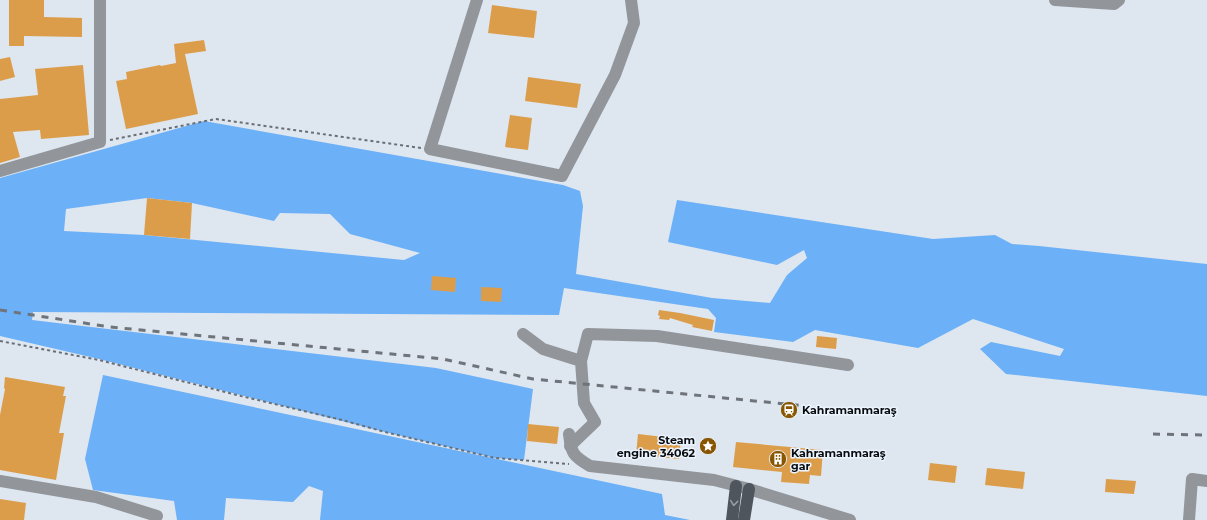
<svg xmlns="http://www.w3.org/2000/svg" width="1207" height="520" viewBox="0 0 1207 520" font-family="Montserrat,sans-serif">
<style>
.forest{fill:#6cb0f7;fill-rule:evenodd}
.building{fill:#dc9d4a}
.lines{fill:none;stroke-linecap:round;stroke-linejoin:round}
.path{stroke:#6a6f76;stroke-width:2;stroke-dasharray:3 3;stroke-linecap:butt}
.minor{stroke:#92969a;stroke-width:12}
.major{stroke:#4f555c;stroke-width:12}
.rail{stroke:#6f747a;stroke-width:3;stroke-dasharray:7 7;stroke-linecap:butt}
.oneway{stroke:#959ca4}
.labels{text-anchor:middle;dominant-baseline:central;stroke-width:3;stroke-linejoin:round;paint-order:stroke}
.poi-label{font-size:11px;font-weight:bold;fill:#090c0f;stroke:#ebf3fd;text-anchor:start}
</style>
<rect width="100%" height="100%" fill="#dee6f0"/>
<g class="forest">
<path d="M204,121L563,185L580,191L583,206L576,274L712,298L770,303L787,275L807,258L804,250L777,265L668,242L677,200L933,239L995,235L1012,244L1039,246L1207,264V396L1006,374L980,349L991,342L1060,356L1064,349L973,319L918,348L815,330L793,342L714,332L716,318L708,309L564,288L559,315L33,312L32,320L436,368L533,389L524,460L495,458L385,432L99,359L0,336V178ZM147,198L192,203L274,221L280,213L330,214L350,234L420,253L404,260L144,235L64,231L66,209Z"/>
<path d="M103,375L662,494L665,515L690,520H320L323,491L309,486L293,502L226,498L224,520H177L174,501L93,490L85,459Z"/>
</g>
<g class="building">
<path d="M9,0H44V17L82,18V37L24,36V46H9Z"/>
<path d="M492,5L537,11L534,38L488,33Z"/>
<path d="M204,40L206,51L185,54L198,114L126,129L116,81L127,79L126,72L160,65L161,66L176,63L174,44Z"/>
<path d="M10,57L15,77L0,81V59Z"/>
<path d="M83,65L89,135L41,139L40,130L13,132L20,157L0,163V99L38,95L35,69Z"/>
<path d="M528,77L581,84L577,108L525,101Z"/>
<path d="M510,115L532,118L528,150L505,147Z"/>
<path d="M147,198L192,203L190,239L144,235Z"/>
<path d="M432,276L456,278L455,292L431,290Z"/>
<path d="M481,287L502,288L501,302L481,301Z"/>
<path d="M659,310L680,313L714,320L712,331L692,327L693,325L670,318L669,320L659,319L660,316L658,315Z"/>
<path d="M817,336L837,338L836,349L816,347Z"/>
<path d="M5,377L65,387L63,396H66L59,433H64L56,480L0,470V415L5,389L4,388Z"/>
<path d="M528,424L559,427L557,444L527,441Z"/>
<path d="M638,434L681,439L679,459L636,455Z"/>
<path d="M736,442L823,450L821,476L810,475L809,484L781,482L782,472L733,467Z"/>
<path d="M930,463L957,466L955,483L928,480Z"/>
<path d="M987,468L1025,472L1023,489L985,485Z"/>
<path d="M1106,479L1136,481L1134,494L1105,492Z"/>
<path d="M0,499L26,503L24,520H0Z"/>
</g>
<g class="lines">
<g class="path">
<path d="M110,140L216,119L421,148"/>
<path d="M0,341L99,360L245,397L342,420L385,432L495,458L569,464"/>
</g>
<g class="minor">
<path d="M477,0L430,149L562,176L615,75L634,23L631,0"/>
<path d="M1055,0L1114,4L1119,0"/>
<path d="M0,171L100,142V0"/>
<path d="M523,334L543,349L581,361L584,403L595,422L570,446"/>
<path d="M581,361L588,334L657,336L848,365"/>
<path d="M569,434C571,453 573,456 590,466L714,480L749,489L850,520"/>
<path d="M0,481L96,497L157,516"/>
<path d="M1189,520L1192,479L1207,481"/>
</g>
<g class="major">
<path d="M732,520L736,486"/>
<path d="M744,520L749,489"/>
</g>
<g class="rail">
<path d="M0,310L110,327L443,359L533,379L806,406"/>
<path d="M1153,434L1207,435"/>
</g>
</g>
<defs><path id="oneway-chevron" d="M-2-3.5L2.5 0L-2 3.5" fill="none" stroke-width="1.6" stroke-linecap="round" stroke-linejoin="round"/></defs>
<use class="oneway" href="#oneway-chevron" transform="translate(734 503) rotate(96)"/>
<defs>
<symbol id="station-disc" viewBox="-11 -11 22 22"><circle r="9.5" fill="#850" stroke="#ebf3fd"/><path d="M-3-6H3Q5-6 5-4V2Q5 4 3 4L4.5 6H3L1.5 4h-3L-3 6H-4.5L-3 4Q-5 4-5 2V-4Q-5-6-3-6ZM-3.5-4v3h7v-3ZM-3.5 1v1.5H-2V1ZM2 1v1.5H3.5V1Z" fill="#fff"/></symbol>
<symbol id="sight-disc" viewBox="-11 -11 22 22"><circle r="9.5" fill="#850" stroke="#ebf3fd"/><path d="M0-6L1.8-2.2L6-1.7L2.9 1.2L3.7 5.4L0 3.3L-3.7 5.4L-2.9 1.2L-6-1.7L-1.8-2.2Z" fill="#fff"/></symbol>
<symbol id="building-disc" viewBox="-11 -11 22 22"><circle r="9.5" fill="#850" stroke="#ebf3fd"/><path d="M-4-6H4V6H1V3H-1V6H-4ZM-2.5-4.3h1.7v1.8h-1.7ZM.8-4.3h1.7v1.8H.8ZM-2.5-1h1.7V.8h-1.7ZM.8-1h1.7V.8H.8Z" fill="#fff"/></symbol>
</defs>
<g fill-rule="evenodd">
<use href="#station-disc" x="779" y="400" width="20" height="20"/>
<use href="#sight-disc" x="698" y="436" width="20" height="20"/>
<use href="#building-disc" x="768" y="449" width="20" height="20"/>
</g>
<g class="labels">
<g class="poi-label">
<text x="802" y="410">Kahramanmaraş</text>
<text x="695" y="440" text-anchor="end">Steam<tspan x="695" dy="13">engine 34062</tspan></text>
<text x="791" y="453">Kahramanmaraş<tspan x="791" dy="13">gar</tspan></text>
</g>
</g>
</svg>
